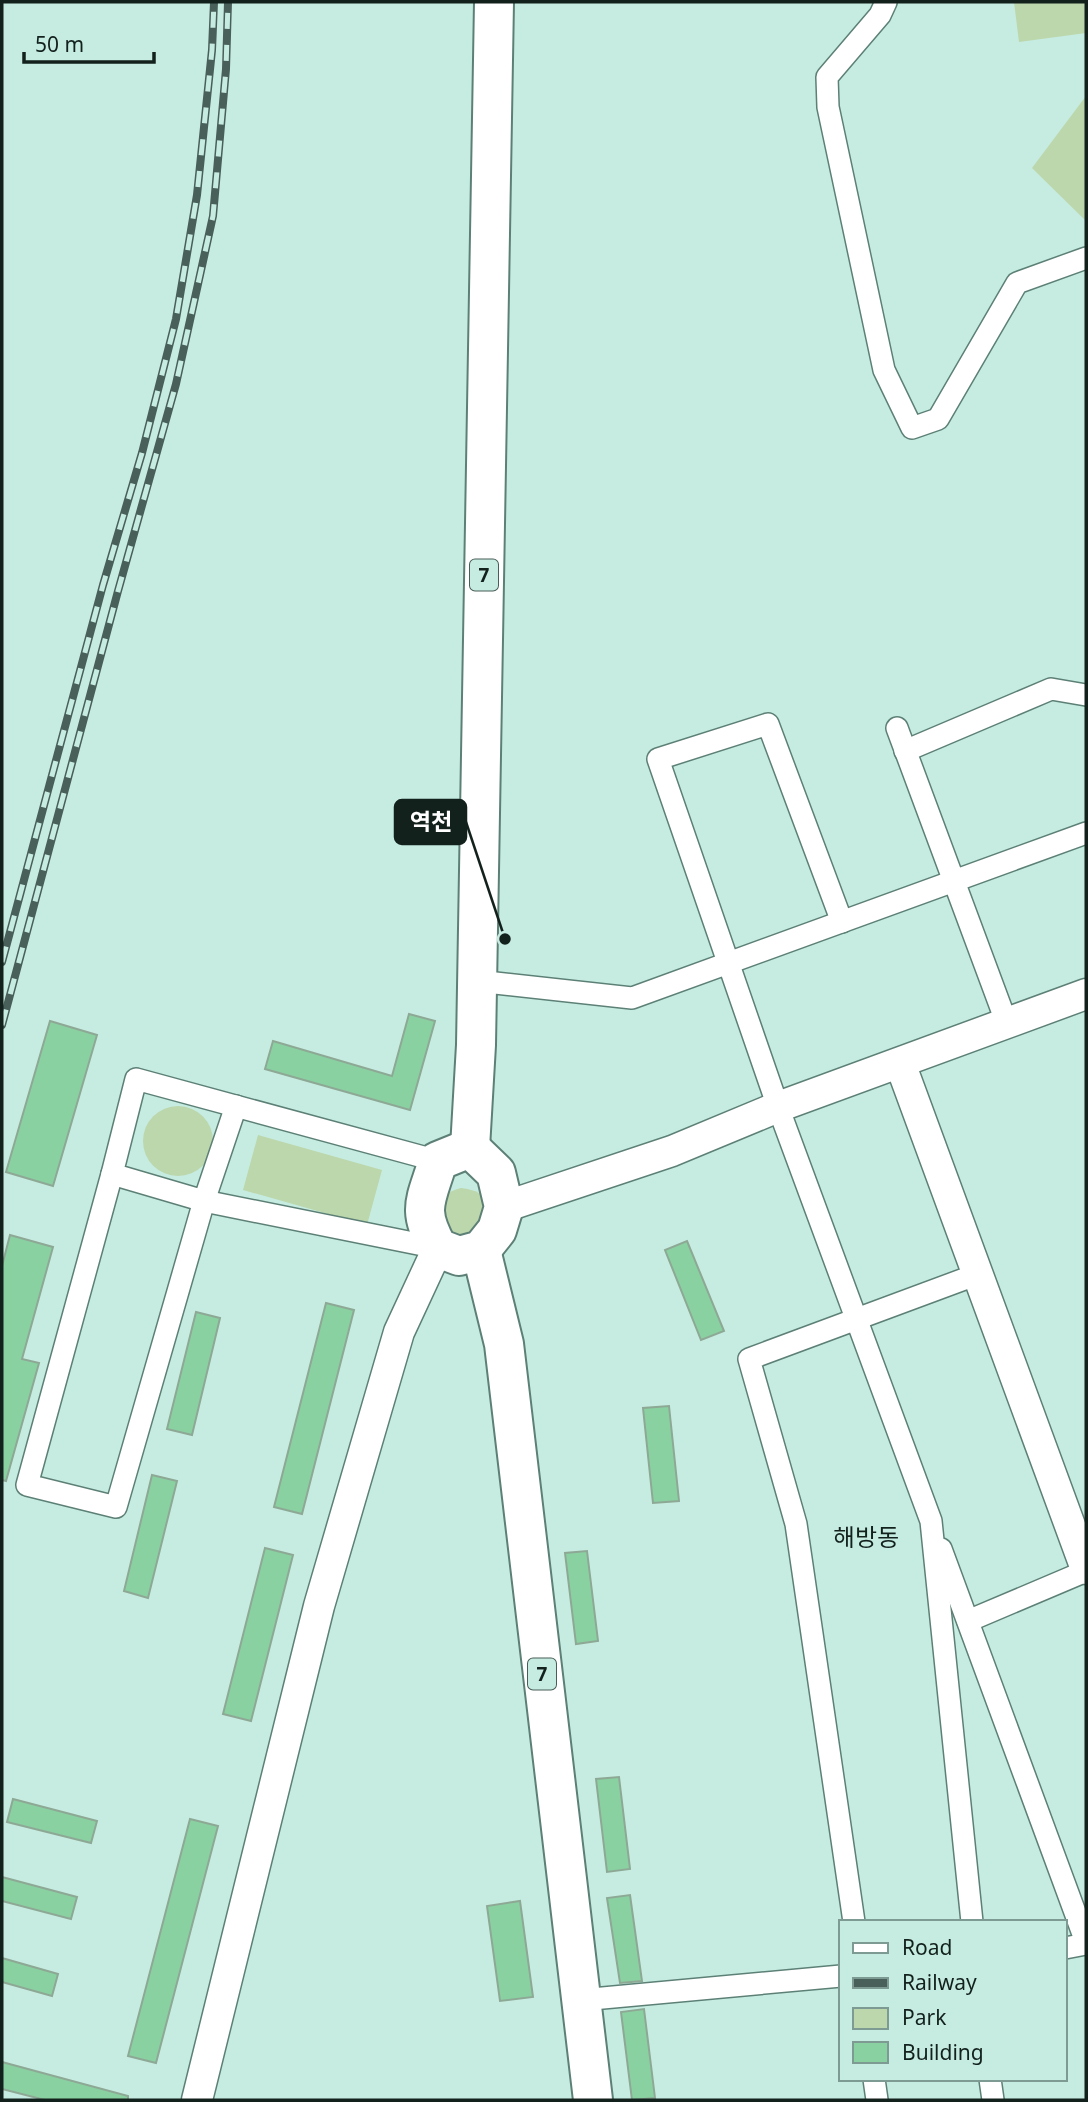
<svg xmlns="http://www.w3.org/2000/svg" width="1088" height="2102" viewBox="0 0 1088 2102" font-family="'Noto Sans','Noto Sans KR',sans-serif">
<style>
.green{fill:#bcd7ac}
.building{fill:#8ad1a2;stroke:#8da995;stroke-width:2}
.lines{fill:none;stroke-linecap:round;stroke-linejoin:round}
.street-casing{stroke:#5d8076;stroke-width:24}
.secondary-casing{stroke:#5d8076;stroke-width:33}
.highway-casing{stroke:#5d8076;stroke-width:42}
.street{stroke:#fff;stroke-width:21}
.secondary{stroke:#fff;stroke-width:30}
.highway{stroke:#fff;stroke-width:38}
.rail-casing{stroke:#495f59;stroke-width:8}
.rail{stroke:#c6ece1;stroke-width:5;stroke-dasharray:16;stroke-linecap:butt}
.labels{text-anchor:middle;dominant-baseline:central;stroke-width:6;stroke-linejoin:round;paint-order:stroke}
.shield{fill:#c6ece1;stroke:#495e58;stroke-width:2}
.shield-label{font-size:19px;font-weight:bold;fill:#13211d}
.quarter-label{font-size:24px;fill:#13211d;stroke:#c6ece1}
.leader{fill:none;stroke:#13211d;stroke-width:2.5}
.callout-dot{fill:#13211d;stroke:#c6ece1;stroke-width:2.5}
.callout{fill:#13211d;stroke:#13211d;stroke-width:2.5}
.callout-label{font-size:23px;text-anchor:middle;font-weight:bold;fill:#fff}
</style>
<rect width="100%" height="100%" fill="#c6ece1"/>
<g class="green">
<path d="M1014,2H1086V33L1019,42Z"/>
<path d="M1086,96V221L1032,168Z"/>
<circle cx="178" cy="1141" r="35"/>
<path d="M258,1135L382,1170L367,1225L243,1190Z"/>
<path d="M461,1188C476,1190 484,1194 494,1205L467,1259L431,1209C440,1197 447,1192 461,1188Z"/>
</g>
<g class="building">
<path d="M409,1014L435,1021L410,1110L265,1069L273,1041L392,1076Z"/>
<path d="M50,1021L97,1035L53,1186L6,1172Z"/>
<path d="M10,1235L53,1247L22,1359L39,1363L6,1481L2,1480V1266Z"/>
<path d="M687,1241L724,1331L701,1340L665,1250Z"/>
<path d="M326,1303L354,1310L302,1514L274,1507Z"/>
<path d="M196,1312L220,1318L192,1435L167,1429Z"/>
<path d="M669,1406L679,1501L653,1503L643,1408Z"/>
<path d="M152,1475L177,1481L148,1598L124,1591Z"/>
<path d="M265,1548L293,1555L251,1721L223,1714Z"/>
<path d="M587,1551L598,1641L576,1644L565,1553Z"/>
<path d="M619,1777L630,1869L607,1872L596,1779Z"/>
<path d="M13,1799L97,1821L91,1843L7,1822Z"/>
<path d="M190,1819L218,1826L156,2063L128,2056Z"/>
<path d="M2,1877L77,1897L71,1919L2,1901Z"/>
<path d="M630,1895L642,1981L620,1983L607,1898Z"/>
<path d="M520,1901L533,1997L500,2001L487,1906Z"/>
<path d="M2,1958L58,1974L52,1996L2,1982Z"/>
<path d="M644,2009L655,2098L632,2100L621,2012Z"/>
<path d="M2,2062L128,2096V2100H45L2,2089Z"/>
</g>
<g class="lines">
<defs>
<g id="street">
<path d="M886,2L880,15L827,77L828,107L884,370L912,428L938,419L1017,283L1086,258"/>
<path d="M897,728L1007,1024"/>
<path d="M905,751L1051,689L1086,695"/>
<path d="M842,922L768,724L658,759L778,1107L931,1521L972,1922"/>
<path d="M477,981L632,998L1086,833"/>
<path d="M112,1174L27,1485L116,1507L204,1201L236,1106"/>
<path d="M438,1248L204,1201L112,1174L136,1079L438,1161"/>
<path d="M941,1549L1086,1942"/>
<path d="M968,1621L1086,1571"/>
<path d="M854,1922L796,1524L749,1359L978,1274"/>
<path d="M1065,1948L1086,1944"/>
<path d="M581,2000L841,1976"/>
<path d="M874,2079L877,2100"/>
<path d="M990,2079L993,2100"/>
</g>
<g id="secondary">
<path d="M900,1063L1086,1569"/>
<path d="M504,1207L672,1151L778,1107L1086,994"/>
<path d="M197,2100L319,1606L399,1332L438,1248"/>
</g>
<g id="highway">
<path d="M470,1148L476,1045L494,2"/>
<path d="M470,1148L496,1173L504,1207L497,1230L481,1250L459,1256L438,1248C416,1209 426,1201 438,1161Z"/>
<path d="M481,1250L504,1344L593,2100"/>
</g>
</defs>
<use href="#street" class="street-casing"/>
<use href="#secondary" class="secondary-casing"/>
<use href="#highway" class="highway-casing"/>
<use href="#street" class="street"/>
<use href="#secondary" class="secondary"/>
<use href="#highway" class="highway"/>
<defs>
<g id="rail">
<path d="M2,962L103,585L142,453L176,319L197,195L212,50L214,2"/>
<path d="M2,1025L118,591L176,384L213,216L226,69L228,2"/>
</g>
</defs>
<use href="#rail" class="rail-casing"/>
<use href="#rail" class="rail"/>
</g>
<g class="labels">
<g class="shield">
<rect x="470" y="559.5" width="28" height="31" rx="5"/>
<rect x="528" y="1658.5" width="28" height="31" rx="5"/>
</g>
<g class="shield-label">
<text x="484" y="575">7</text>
<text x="542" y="1674">7</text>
</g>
<g class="quarter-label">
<text x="866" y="1536">해방동</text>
</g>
</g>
<path class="leader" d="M505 939L466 822"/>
<circle class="callout-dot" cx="505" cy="939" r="7"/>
<rect class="callout" x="395" y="800" width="71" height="44" rx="7"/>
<g class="callout-label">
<text x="431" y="830">역천</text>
</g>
<rect width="1088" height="2102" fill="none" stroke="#13211d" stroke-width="7"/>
<rect x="839" y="1920" width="228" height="161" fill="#c6ece1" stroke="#7e9b93" stroke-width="2"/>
<rect x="853" y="1943" width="35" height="10" fill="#ffffff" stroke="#7e9b93" stroke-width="2"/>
<text x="902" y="1955" font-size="21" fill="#13211d">Road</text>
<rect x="853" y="1978" width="35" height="10" fill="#495f59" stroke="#7e9b93" stroke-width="2"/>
<text x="902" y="1990" font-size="21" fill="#13211d">Railway</text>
<rect x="853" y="2008" width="35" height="21" fill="#bcd7ac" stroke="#7e9b93" stroke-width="2"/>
<text x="902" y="2025" font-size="21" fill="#13211d">Park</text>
<rect x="853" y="2042" width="35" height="21" fill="#8ad1a2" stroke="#7e9b93" stroke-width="2"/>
<text x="902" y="2060" font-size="21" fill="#13211d">Building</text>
<path d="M24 52v10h130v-10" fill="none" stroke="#13211d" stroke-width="3.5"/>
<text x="35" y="52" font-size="21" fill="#13211d" stroke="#c6ece1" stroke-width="5" paint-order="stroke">50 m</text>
</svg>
